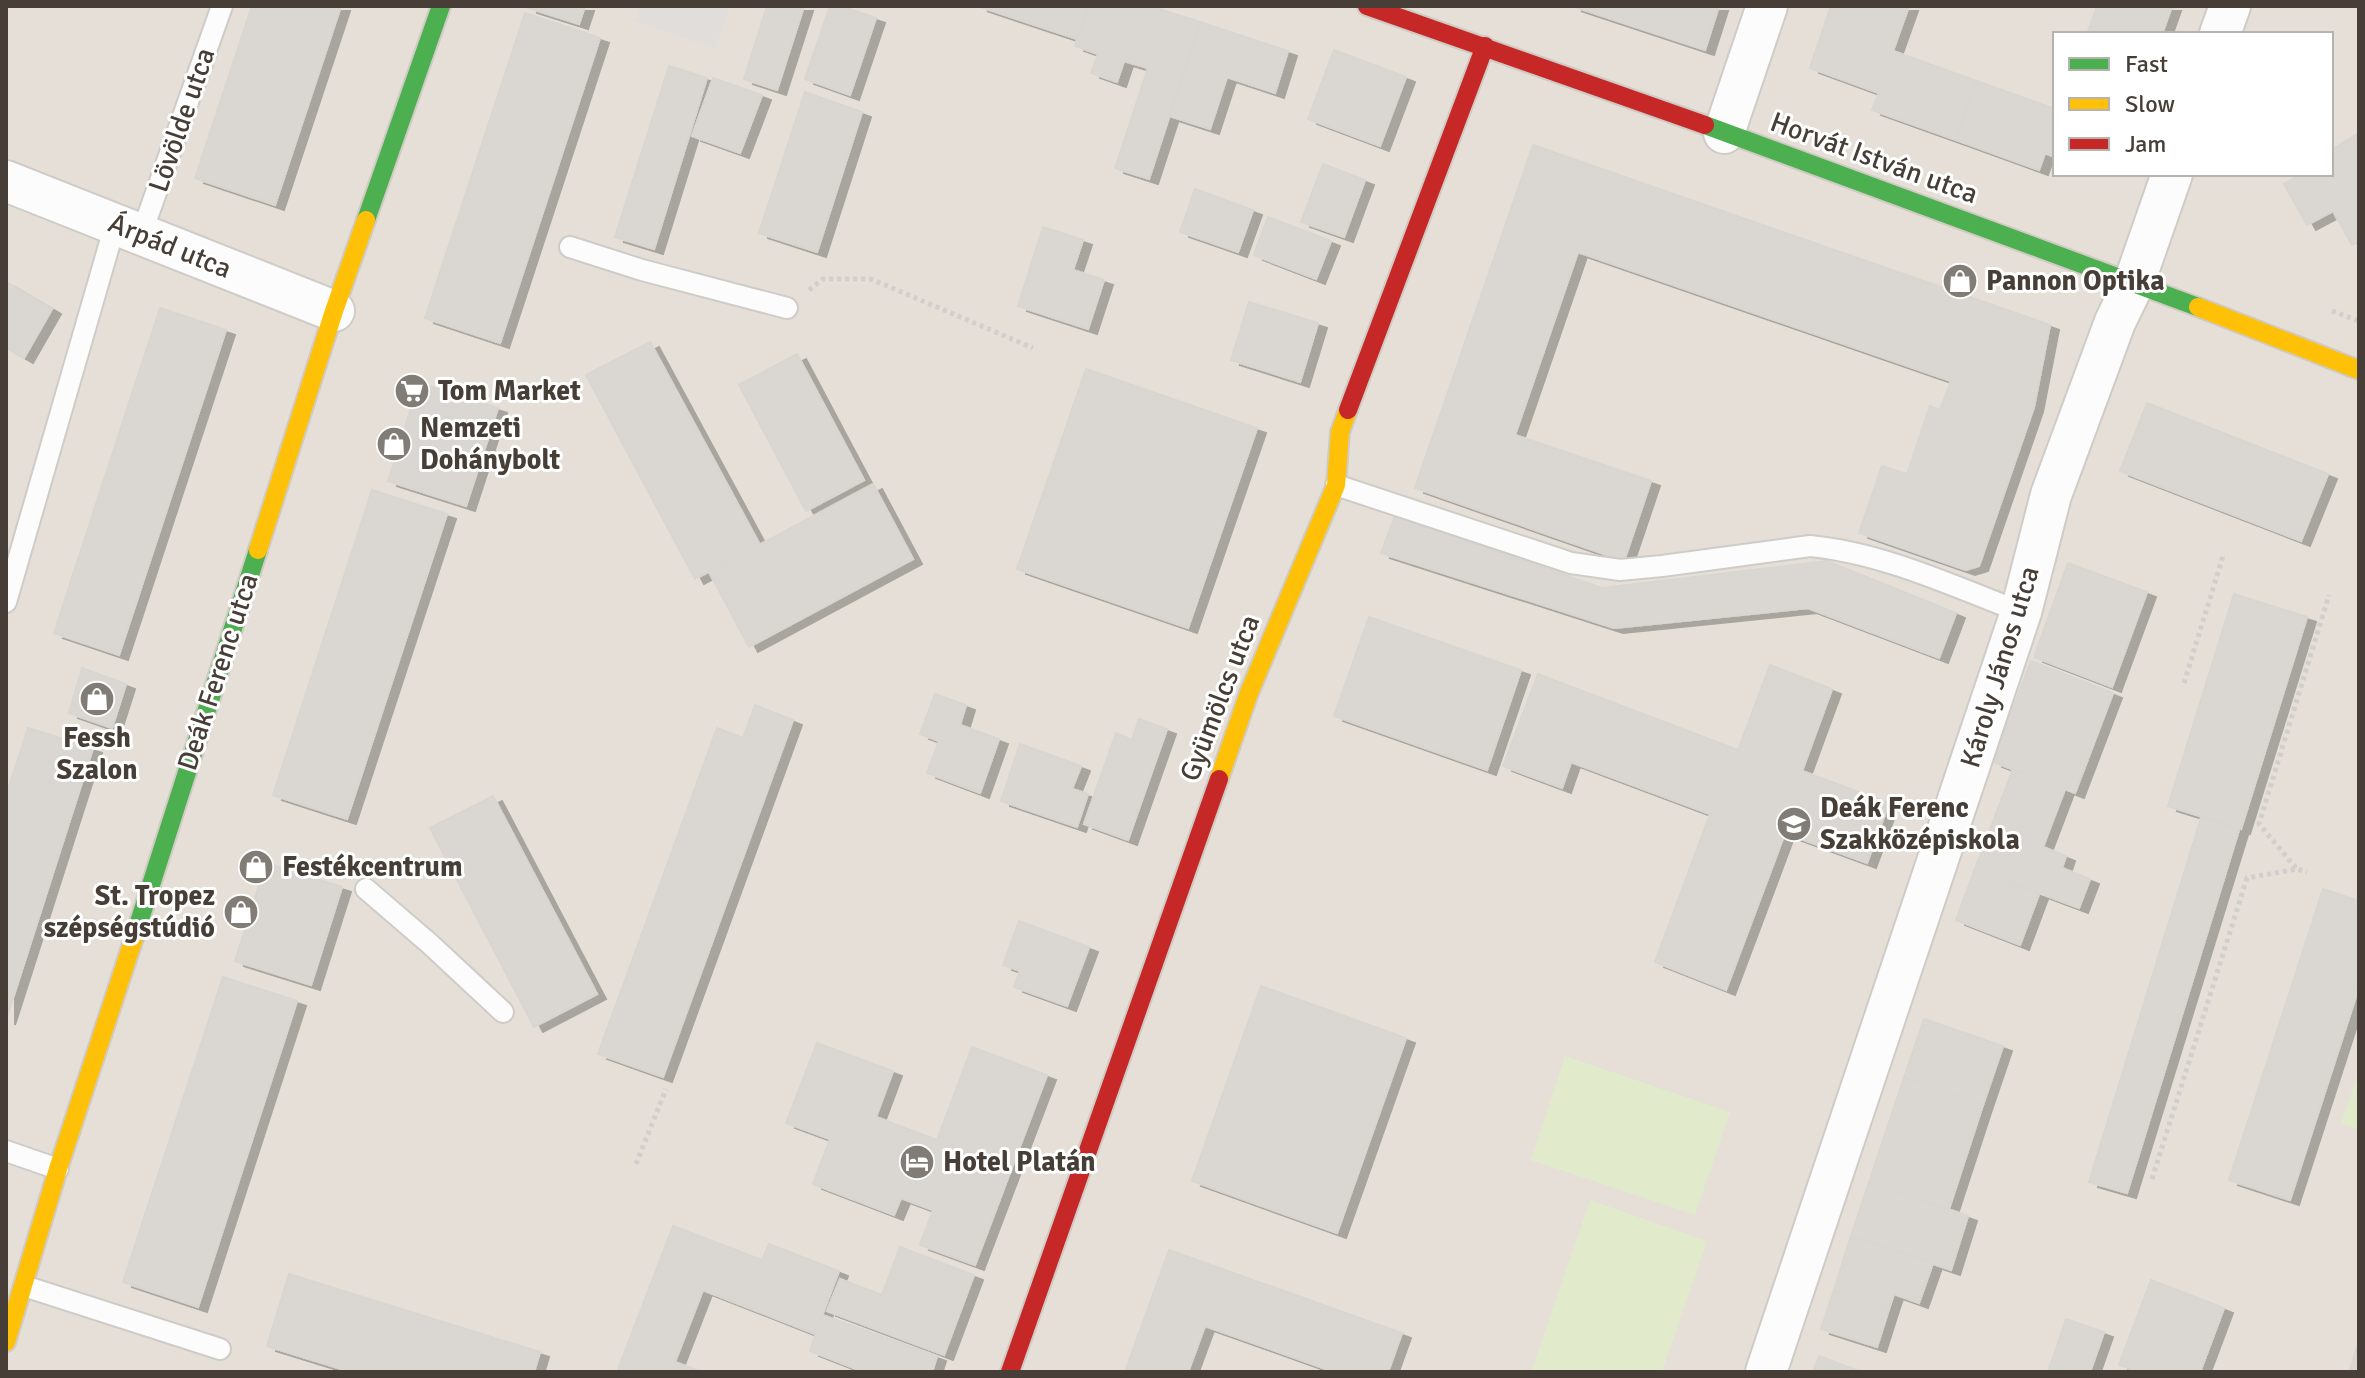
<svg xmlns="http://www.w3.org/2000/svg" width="2365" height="1378" viewBox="0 0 2365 1378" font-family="Signika,sans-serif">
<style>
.residential{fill:#e5dfd8;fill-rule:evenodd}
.green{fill:#e1eacb}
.parking{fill:#e0dddb}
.building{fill:#dad7d3;stroke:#d9d5d1;stroke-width:2;filter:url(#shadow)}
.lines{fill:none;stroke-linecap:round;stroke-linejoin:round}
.lane-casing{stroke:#cfccc8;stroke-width:24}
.street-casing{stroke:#cfccc8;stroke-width:44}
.fast-casing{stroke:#d0cbc2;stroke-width:22}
.slow-casing{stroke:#d0cbc2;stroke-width:22}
.jam-casing{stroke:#d0cbc2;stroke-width:22}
.path{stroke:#d1cecb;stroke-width:5;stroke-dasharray:4 4;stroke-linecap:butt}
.lane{stroke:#fdfcfc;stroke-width:20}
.street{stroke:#fdfcfc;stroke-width:40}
.fast{stroke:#4caf50;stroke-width:18}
.slow{stroke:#ffc107;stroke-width:18}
.jam{stroke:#c62828;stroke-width:18}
.labels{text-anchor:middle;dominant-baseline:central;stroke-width:6;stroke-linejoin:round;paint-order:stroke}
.street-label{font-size:28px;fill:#473f37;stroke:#fff}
.poi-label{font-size:28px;font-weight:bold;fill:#473f37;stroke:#fff;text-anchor:start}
</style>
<defs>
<filter id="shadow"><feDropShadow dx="9" dy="5" stdDeviation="0" flood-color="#0004"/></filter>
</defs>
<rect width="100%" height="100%" fill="#f1eeeb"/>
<path class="residential" d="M6,6H2359V1372H6ZM2055,34H2331V174H2055Z"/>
<g class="green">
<path d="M1565,1056L1730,1112L1695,1215L1531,1160Z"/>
<path d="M2359,1071V1129L2341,1124Z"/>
<path d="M1590,1200L1707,1241L1662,1372H1531Z"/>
</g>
<path class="parking" d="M639,6H730L715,49L634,21Z"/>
<g class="building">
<path d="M252,6H341L275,205L195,178Z"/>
<path d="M529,6H585L579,24L528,8Z"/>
<path d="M767,6H804L777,90L744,79Z"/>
<path d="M830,6H840L876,18L850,95L805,79Z"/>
<path d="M978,6H1088L1077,39Z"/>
<path d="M1088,6H1150L1200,22L1149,179L1115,168L1148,68L1124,61L1117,82L1091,73L1098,54L1075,46Z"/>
<path d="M1572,6H1719L1705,50Z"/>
<path d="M1831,6H1909L1893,51L1977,81L1956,140L1872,110L1879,93L1810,68Z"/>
<path d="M2097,6H2172L2162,34H2087Z"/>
<path d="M525,13L600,38L500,343L425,318Z"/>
<path d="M1200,22L1288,51L1275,93L1227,77L1210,129L1170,116Z"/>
<path d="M1334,50L1406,77L1380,146L1308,119Z"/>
<path d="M669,66L707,78L654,249L615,237Z"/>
<path d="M713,78L762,95L740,153L692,136Z"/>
<path d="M1977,81L2055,109V157L2045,153L2039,170L1956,140Z"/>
<path d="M805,92L862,112L817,252L759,233Z"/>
<path d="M2359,133V241L2352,245L2333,211L2307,225L2284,184L2302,174H2331V150Z"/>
<path d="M1533,145L2050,325L2034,407L1979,566L1966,570L1859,533L1882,466L1907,474L1930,406L1940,410L1951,381L1578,252L1515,435L1651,481L1624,561L1415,488Z"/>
<path d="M1323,164L1365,180L1344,237L1301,222Z"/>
<path d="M1195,189L1253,210L1238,252L1180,232Z"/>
<path d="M1268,217L1331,241L1316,279L1254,255Z"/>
<path d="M1043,227L1083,240L1073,270L1104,280L1088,329L1018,306Z"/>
<path d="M6,282L52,309L24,358L6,348Z"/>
<path d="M1249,302L1318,323L1300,382L1231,360Z"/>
<path d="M160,308L226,330L119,655L54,633Z"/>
<path d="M650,342L760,545L695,579L586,375Z"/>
<path d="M797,354L864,480L806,511L739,385Z"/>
<path d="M1086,369L1257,428L1188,628L1017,569Z"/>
<path d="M419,383L498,408L466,506L388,481Z"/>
<path d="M2147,403L2328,474L2301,541L2120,471Z"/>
<path d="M873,484L913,559L749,647L709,572Z"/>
<path d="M372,490L447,514L347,819L273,795Z"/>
<path d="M1395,516L1602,588L1827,561L1956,613L1939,658L1808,608L1614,628L1381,553Z"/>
<path d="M2068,563L2147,592L2112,687L2034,657Z"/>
<path d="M2234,594L2307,617L2241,829L2168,806Z"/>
<path d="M1369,617L1521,670L1487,770L1334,716Z"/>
<path d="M2031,661L2113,693L2075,793L1993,762Z"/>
<path d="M1770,665L1832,689L1802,771L1889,803L1867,863L1785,833L1726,990L1655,962L1710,814L1571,762L1562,788L1503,766L1538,674L1738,750Z"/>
<path d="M82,668L126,684L112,728L69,713Z"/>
<path d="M935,694L966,705L960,725L999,739L980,793L927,773L939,741L920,734Z"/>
<path d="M755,705L793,720L663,1077L598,1054L717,728L743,738Z"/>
<path d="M1139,719L1167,729L1128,840L1084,824L1116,733L1132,740Z"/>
<path d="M28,728L93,748L6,1020V796Z"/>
<path d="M1020,744L1081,766L1072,789L1088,794L1077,827L1001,801Z"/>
<path d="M2013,769L2065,789L2043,847L2066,856L2062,868L2090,879L2079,908L1975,869Z"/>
<path d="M493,796L597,994L534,1027L430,828Z"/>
<path d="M2201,818L2239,830L2127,1193L2089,1182Z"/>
<path d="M266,863L342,887L311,985L235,961Z"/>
<path d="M1975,869L2039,894L2020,945L1956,920Z"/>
<path d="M2323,889L2359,901V987L2290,1200L2229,1180Z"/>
<path d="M1019,921L1089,947L1067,1006L1014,987L1020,971L1003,965Z"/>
<path d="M223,977L297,1001L198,1307L123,1282Z"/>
<path d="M1261,986L1406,1038L1337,1233L1192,1181Z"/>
<path d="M1924,1019L2003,1046L1983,1105L1904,1078Z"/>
<path d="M817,1043L893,1071L876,1117L937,1140L972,1047L1047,1075L975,1265L920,1245L933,1210L901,1198L894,1215L813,1184L830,1139L786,1123Z"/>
<path d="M1904,1078L1983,1105L1949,1209L1869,1182Z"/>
<path d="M1869,1182L1968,1216L1951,1270L1851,1236Z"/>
<path d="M673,1226L762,1260L769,1244L839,1271L815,1334L703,1290L675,1362L701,1372H617Z"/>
<path d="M1851,1236L1933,1263L1919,1303L1894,1294L1889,1309L1834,1290Z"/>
<path d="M900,1247L974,1275L944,1355L827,1311L840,1279L882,1295Z"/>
<path d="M1169,1250L1402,1333L1388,1372H1325L1326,1369L1205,1326L1188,1372H1125Z"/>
<path d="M289,1274L540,1352L534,1372H351L267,1346Z"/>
<path d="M2151,1280L2224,1308L2200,1372H2139L2119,1365Z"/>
<path d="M1834,1290L1889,1309L1877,1347L1821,1329Z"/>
<path d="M822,1315L937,1356L932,1372H864L810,1351Z"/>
<path d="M2066,1319L2104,1332L2090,1372H2058L2049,1369Z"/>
<path d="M2359,1341V1372H2349Z"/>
<path d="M1819,1356L1861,1372H1813Z"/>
</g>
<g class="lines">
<defs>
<g id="lane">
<path d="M141,235L222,6"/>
<path d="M570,247L642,270L787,308"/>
<path d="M1336,485L1571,563L1620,570L1662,566L1810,546C1883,553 1953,586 2021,612"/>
<path d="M6,602L115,225"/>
<path d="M366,889L430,944L503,1012"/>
<path d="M6,1151L58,1169"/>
<path d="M24,1286L220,1349"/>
</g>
<g id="street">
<path d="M2220,34L2230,6"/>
<path d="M1724,133L1767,6"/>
<path d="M6,181L334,311"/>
<path d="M1766,1372L2021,612L2051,495L2115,322L2134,283L2172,174"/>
</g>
<g id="fast">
<path d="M1705,125L2198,307"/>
<path d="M366,220L441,6"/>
<path d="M134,938L258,550"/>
</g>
<g id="slow">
<path d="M2198,307L2359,370"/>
<path d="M258,550L334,311L366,220"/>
<path d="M1219,779L1249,693L1336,485L1340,432L1348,410"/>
<path d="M6,1342L58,1169L134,938"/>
</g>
<g id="jam">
<path d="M1367,6L1705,125"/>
<path d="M1348,410L1485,46"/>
<path d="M1010,1372L1219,779"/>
</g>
</defs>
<use href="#lane" class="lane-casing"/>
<use href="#street" class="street-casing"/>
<use href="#fast" class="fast-casing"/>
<use href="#slow" class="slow-casing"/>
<use href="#jam" class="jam-casing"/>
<g class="path">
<path d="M809,290L823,279H871L1033,348"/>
<path d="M2332,311L2359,321"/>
<path d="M2184,683L2223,556"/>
<path d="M2296,868L2259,824L2329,595"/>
<path d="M636,1164L666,1089"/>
<path d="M2152,1179L2247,878L2297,869L2307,872"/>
</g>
<use href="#lane" class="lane"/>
<use href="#street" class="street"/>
<use href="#fast" class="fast"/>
<use href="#slow" class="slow"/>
<use href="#jam" class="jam"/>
</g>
<defs>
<symbol id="shop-disc" viewBox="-11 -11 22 22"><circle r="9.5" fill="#827c76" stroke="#fff"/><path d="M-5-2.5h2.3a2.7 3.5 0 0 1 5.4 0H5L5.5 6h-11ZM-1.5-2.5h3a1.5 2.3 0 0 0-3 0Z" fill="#fff"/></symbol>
<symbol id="supermarket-disc" viewBox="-11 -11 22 22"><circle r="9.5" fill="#827c76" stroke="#fff"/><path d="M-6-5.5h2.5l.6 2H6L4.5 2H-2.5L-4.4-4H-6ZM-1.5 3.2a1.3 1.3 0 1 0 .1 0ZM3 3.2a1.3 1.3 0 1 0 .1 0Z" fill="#fff"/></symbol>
<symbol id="school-disc" viewBox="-11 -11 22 22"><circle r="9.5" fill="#827c76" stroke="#fff"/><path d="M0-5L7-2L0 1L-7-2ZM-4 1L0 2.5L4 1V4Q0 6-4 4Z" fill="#fff"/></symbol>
<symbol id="hotel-disc" viewBox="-11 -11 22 22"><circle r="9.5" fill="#827c76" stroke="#fff"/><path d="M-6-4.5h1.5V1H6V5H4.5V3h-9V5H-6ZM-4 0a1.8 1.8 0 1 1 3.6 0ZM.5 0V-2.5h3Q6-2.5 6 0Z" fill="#fff"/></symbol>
</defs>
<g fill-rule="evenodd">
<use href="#shop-disc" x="1940" y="261" width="40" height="40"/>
<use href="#supermarket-disc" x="392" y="371" width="40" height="40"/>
<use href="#shop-disc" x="374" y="424" width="40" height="40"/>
<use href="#shop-disc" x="77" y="679" width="40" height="40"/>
<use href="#school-disc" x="1774" y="804" width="40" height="40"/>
<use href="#shop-disc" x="236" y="847" width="40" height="40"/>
<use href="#shop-disc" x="221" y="892" width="40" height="40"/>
<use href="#hotel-disc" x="897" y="1142" width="40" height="40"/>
</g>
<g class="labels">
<g class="street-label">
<text transform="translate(182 120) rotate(-71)">Lövölde utca</text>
<text transform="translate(1874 158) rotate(20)">Horvát István utca</text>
<text transform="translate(170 246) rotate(22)">Árpád utca</text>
<text transform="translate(2000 667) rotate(-73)">Károly János utca</text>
<text transform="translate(218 672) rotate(-72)">Deák Ferenc utca</text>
<text transform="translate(1220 698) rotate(-69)">Gyümölcs utca</text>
</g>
<g class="poi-label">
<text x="1986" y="281">Pannon Optika</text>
<text x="438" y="391">Tom Market</text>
<text x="420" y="428">Nemzeti<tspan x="420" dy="32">Dohánybolt</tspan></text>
<text x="97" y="738" text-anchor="middle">Fessh<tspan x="97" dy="32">Szalon</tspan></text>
<text x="1820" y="808">Deák Ferenc<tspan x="1820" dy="32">Szakközépiskola</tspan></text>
<text x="282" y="867">Festékcentrum</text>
<text x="215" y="896" text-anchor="end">St. Tropez<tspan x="215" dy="32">szépségstúdió</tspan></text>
<text x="943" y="1162">Hotel Platán</text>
</g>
</g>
<rect width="2365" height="1378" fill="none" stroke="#473f37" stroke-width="16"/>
<rect x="2053" y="32" width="280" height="144" fill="#ffffff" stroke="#b5b2af" stroke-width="2"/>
<rect x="2069" y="58" width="40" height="12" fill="#4caf50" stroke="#b5b2af" stroke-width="2"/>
<text x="2125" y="72" font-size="24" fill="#473f37">Fast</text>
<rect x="2069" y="98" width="40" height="12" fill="#ffc107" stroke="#b5b2af" stroke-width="2"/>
<text x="2125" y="112" font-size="24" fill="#473f37">Slow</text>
<rect x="2069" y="138" width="40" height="12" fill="#c62828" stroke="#b5b2af" stroke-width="2"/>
<text x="2125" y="152" font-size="24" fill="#473f37">Jam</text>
</svg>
